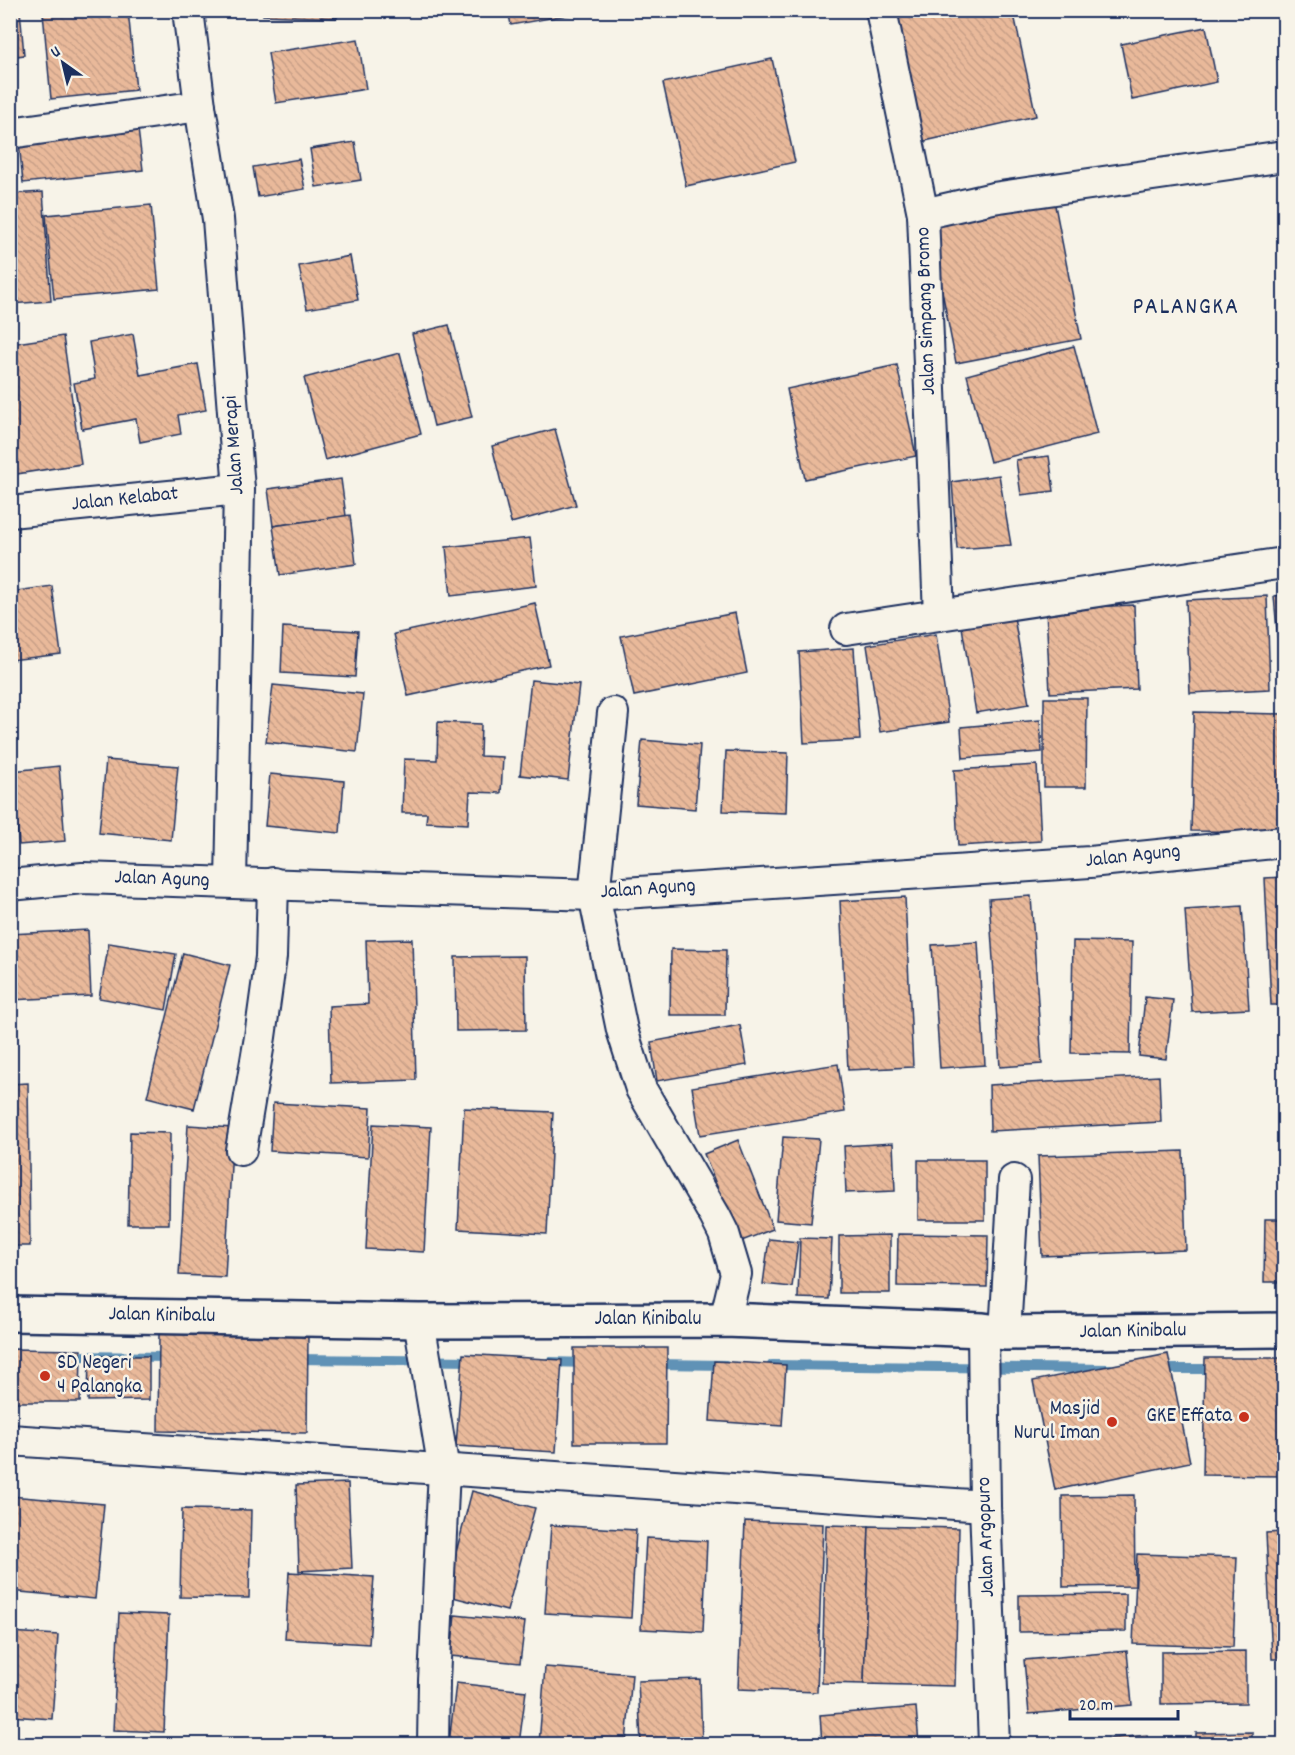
<svg xmlns="http://www.w3.org/2000/svg" width="1295" height="1755" viewBox="0 0 1295 1755" font-family="Dekko,sans-serif">
<style>
.lines{fill:none;stroke-linecap:round;stroke-linejoin:round}
.stream{stroke:#6192b6;stroke-width:10}
.building{fill:url(#building-back-hatch);stroke:#1b2f5e;stroke-width:1.5}
.minor-casing{stroke:#1b2f5e;stroke-width:34}
.tertiary-casing{stroke:#1b2f5e;stroke-width:38}
.minor{stroke:#f7f3e8;stroke-width:30}
.tertiary{stroke:#f7f3e8;stroke-width:33}
.poi-dot{fill:#c8321e;stroke:#f7f3e8;stroke-width:2}
.labels{text-anchor:middle;dominant-baseline:central;stroke-width:5;stroke-linejoin:round;paint-order:stroke}
.street-label{font-size:21px;fill:#1b2f5e;stroke:#f7f3e8}
.poi-label{font-size:21px;fill:#1b2f5e;stroke:#f7f3e8;text-anchor:end}
.quarter-label{font-size:24px;letter-spacing:1.5px;fill:#1b2f5e;stroke:#f7f3e8}
</style>
<defs>
<pattern id="building-back-hatch" width="6" height="6" patternUnits="userSpaceOnUse" patternTransform="scale(1.5)"><rect width="6" height="6" fill="#e9b99a"/><path d="M-1 5l2 2M0 0l6 6M5-1l2 2" fill="none" stroke="#c79f87"/></pattern>
</defs>
<rect width="100%" height="100%" fill="#f7f3e8"/>
<filter id="ink" filterUnits="userSpaceOnUse"><feTurbulence type="fractalNoise" baseFrequency=".0167" numOctaves="2"/><feDisplacementMap in="SourceGraphic" scale="12" xChannelSelector="R" yChannelSelector="G"/><feConvolveMatrix kernelMatrix="1 2 1 2 8 2 1 2 1" color-interpolation-filters="sRGB"/></filter>
<g filter="url(#ink)">
<g class="lines">
<g class="stream">
<path d="M67,1356L171,1357"/>
<path d="M295,1359L474,1361"/>
<path d="M550,1362L588,1363"/>
<path d="M655,1364L726,1365"/>
<path d="M772,1365L1110,1369"/>
<path d="M1159,1369H1218"/>
</g>
</g>
<g class="building">
<path d="M10,10H20L24,55L10,57Z"/>
<path d="M63,10H128L136,90L51,99L43,13Z"/>
<path d="M263,10H337V18L263,15Z"/>
<path d="M508,10H578L579,13L511,25Z"/>
<path d="M920,10H1013L1036,116L916,143L888,18Z"/>
<path d="M1206,27L1217,82L1132,100L1121,44Z"/>
<path d="M358,39L366,89L276,103L268,53Z"/>
<path d="M772,59L795,162L686,186L663,83Z"/>
<path d="M138,129L143,170L23,183L19,142Z"/>
<path d="M355,142L361,180L316,187L310,149Z"/>
<path d="M299,159L305,189L258,197L253,167Z"/>
<path d="M43,192L51,301L10,304V194Z"/>
<path d="M1054,200L1081,339L956,363L929,224Z"/>
<path d="M151,205L159,289L54,299L46,215Z"/>
<path d="M350,256L358,300L307,309L299,266Z"/>
<path d="M449,325L472,417L434,426L412,334Z"/>
<path d="M133,334L140,375L198,364L206,410L178,415L181,434L140,442L136,419L82,429L74,383L95,379L89,342Z"/>
<path d="M63,336L81,464L10,475V344Z"/>
<path d="M1074,346L1097,434L990,462L967,375Z"/>
<path d="M400,353L421,434L325,460L304,378Z"/>
<path d="M897,365L916,456L805,479L787,389Z"/>
<path d="M555,429L576,505L511,523L492,446Z"/>
<path d="M1049,456L1054,491L1021,495L1016,460Z"/>
<path d="M999,475L1011,545L957,549L952,482Z"/>
<path d="M341,479L346,516L273,526L268,489Z"/>
<path d="M350,515L356,564L280,575L273,526Z"/>
<path d="M530,538L536,586L451,596L446,547Z"/>
<path d="M52,586L61,654L11,660L10,592Z"/>
<path d="M1284,595V664L1280,665L1274,596Z"/>
<path d="M1267,596L1270,689L1190,693L1186,600Z"/>
<path d="M535,603L549,665L408,696L394,634Z"/>
<path d="M1134,605L1137,689L1050,693L1046,609Z"/>
<path d="M735,613L747,673L634,696L621,636Z"/>
<path d="M1014,617L1029,704L976,713L962,627Z"/>
<path d="M283,627L358,631L355,677L281,673Z"/>
<path d="M936,634L949,722L880,732L867,645Z"/>
<path d="M854,648L860,740L804,743L799,652Z"/>
<path d="M531,680L579,685L568,780L520,775Z"/>
<path d="M273,685L363,694L357,752L266,742Z"/>
<path d="M1044,698H1087L1086,787H1044Z"/>
<path d="M1194,712L1284,714V832L1191,831Z"/>
<path d="M1040,720L1042,752L963,758L961,727Z"/>
<path d="M438,722L481,724L480,756L503,757L501,793L470,792L468,824L426,822L427,813H402L404,759L437,760Z"/>
<path d="M642,740L700,745L695,809L636,804Z"/>
<path d="M726,751L788,753L786,813L723,811Z"/>
<path d="M106,760L178,766L171,840L99,833Z"/>
<path d="M1037,765L1041,841L958,846L954,770Z"/>
<path d="M59,766L65,841L19,845L12,771Z"/>
<path d="M270,774L344,781L340,833L265,826Z"/>
<path d="M1284,877V1005H1271L1265,878Z"/>
<path d="M1031,896L1042,1064L1000,1067L989,899Z"/>
<path d="M905,897L913,1067L848,1070L840,901Z"/>
<path d="M1242,906L1249,1009L1192,1012L1185,910Z"/>
<path d="M88,930L91,996L10,1000V934Z"/>
<path d="M412,939L416,1080L331,1083L329,1006L368,1004L366,940Z"/>
<path d="M1073,941L1132,942L1130,1054L1071,1053Z"/>
<path d="M978,942L985,1065L940,1068L932,945Z"/>
<path d="M109,943L176,954L166,1010L99,998Z"/>
<path d="M671,949L726,950L725,1015H670Z"/>
<path d="M183,953L230,965L194,1109L147,1097Z"/>
<path d="M525,956L526,1030L456,1031L455,957Z"/>
<path d="M1145,997L1173,1000L1166,1059L1139,1056Z"/>
<path d="M740,1025L747,1065L657,1081L651,1042Z"/>
<path d="M838,1064L845,1112L700,1135L692,1087Z"/>
<path d="M1159,1076L1161,1122L990,1131L989,1085Z"/>
<path d="M28,1083L30,1246H10V1084Z"/>
<path d="M273,1103L371,1108L368,1157L270,1151Z"/>
<path d="M464,1108L553,1112L547,1234L458,1229Z"/>
<path d="M373,1124L431,1127L424,1252L366,1249Z"/>
<path d="M188,1125L233,1128L225,1277L179,1275Z"/>
<path d="M130,1132L170,1133L169,1224H128Z"/>
<path d="M783,1137L819,1139L811,1223L776,1220Z"/>
<path d="M738,1140L773,1229L739,1242L704,1154Z"/>
<path d="M893,1143L895,1191L846,1193L844,1146Z"/>
<path d="M1183,1151L1186,1250L1042,1256L1038,1156Z"/>
<rect x="918" y="1160" width="67" height="60"/>
<path d="M1265,1219H1284V1282H1264Z"/>
<path d="M898,1234L988,1235L987,1287L897,1286Z"/>
<path d="M890,1235V1293H839V1236Z"/>
<path d="M800,1238L832,1239L829,1299L798,1298Z"/>
<path d="M769,1239L798,1242L792,1287L763,1284Z"/>
<path d="M159,1334L308,1336L307,1433L158,1431Z"/>
<path d="M574,1348H667L666,1443H574Z"/>
<path d="M10,1349L81,1350L80,1402H10Z"/>
<path d="M463,1354L562,1360L556,1452L456,1446Z"/>
<path d="M1168,1354L1190,1462L1055,1490L1033,1381Z"/>
<path d="M89,1356H149V1400L88,1401Z"/>
<path d="M1205,1358H1284V1476L1203,1475Z"/>
<path d="M714,1361L786,1365L782,1426L710,1421Z"/>
<path d="M348,1483L352,1568L299,1571L296,1485Z"/>
<path d="M472,1491L535,1508L507,1611L445,1595Z"/>
<path d="M1134,1495L1135,1586L1063,1587L1062,1496Z"/>
<path d="M10,1496L104,1504L95,1599L10,1591Z"/>
<path d="M182,1509L251,1510L249,1598L180,1597Z"/>
<path d="M745,1521L823,1524L817,1692L738,1689Z"/>
<path d="M551,1525L636,1530L631,1618L545,1613Z"/>
<path d="M826,1525L869,1526L864,1684L822,1683Z"/>
<path d="M869,1526L959,1528L955,1686L864,1684Z"/>
<path d="M1284,1532V1659H1272L1266,1533Z"/>
<path d="M646,1538L707,1541L703,1632L641,1629Z"/>
<path d="M1137,1554L1237,1557L1233,1647L1133,1644Z"/>
<path d="M289,1572L374,1577L369,1644L285,1639Z"/>
<path d="M1126,1594V1631L1019,1632V1595Z"/>
<path d="M119,1613L169,1615L164,1732L113,1730Z"/>
<path d="M455,1615L525,1622L520,1663L451,1656Z"/>
<path d="M10,1632L58,1635L52,1719L10,1716Z"/>
<path d="M1127,1651L1132,1705L1029,1714L1024,1660Z"/>
<path d="M1246,1651V1703L1161,1704V1652Z"/>
<path d="M545,1667L632,1674L626,1744H539Z"/>
<path d="M700,1679L702,1744H641L638,1681Z"/>
<path d="M456,1683L526,1691L519,1744H449Z"/>
<path d="M916,1707L919,1744H822L820,1715Z"/>
<path d="M1252,1732V1744H1196V1733Z"/>
<path d="M1147,1735L1148,1744H1071L1070,1742Z"/>
</g>
<g class="lines">
<defs>
<g id="minor">
<path d="M188,10L200,106L218,219L239,489L231,882"/>
<path d="M881,10L923,214L939,615"/>
<path d="M10,133L200,106"/>
<path d="M923,214L993,198L1284,156"/>
<path d="M10,512L239,489"/>
<path d="M846,629L1284,563"/>
<path d="M613,713L594,895L622,1030L641,1089L715,1216L724,1234L736,1274L725,1320"/>
<path d="M10,885L83,878L594,895L1090,862L1284,842"/>
<path d="M241,1150L260,1037L271,957L273,883"/>
<path d="M419,1321L444,1470L434,1681L433,1744"/>
<path d="M983,1330L985,1506L994,1744"/>
<path d="M1005,1333L1014,1180"/>
<path d="M10,1440L985,1506"/>
</g>
<path id="tertiary" d="M10,1314L419,1321L725,1320L983,1330L1005,1333L1284,1330"/>
</defs>
<use href="#minor" class="minor-casing"/>
<use href="#tertiary" class="tertiary-casing"/>
<use href="#minor" class="minor"/>
<use href="#tertiary" class="tertiary"/>
</g>
</g>
<g class="poi-dot">
<circle cx="45" cy="1376" r="6"/>
<circle cx="1244" cy="1417" r="6"/>
<circle cx="1112" cy="1422" r="6"/>
</g>
<g class="labels">
<g class="street-label">
<text transform="translate(927 311) rotate(-92)">Jalan Simpang Bromo</text>
<text transform="translate(235 445) rotate(-94)">Jalan Merapi</text>
<text transform="translate(125 500) rotate(-6)">Jalan Kelabat</text>
<text transform="translate(1133 857) rotate(-6)">Jalan Agung</text>
<text transform="translate(162 880) rotate(2)">Jalan Agung</text>
<text transform="translate(648 890) rotate(-4)">Jalan Agung</text>
<text transform="translate(162 1316) rotate(1)">Jalan Kinibalu</text>
<text x="648" y="1320">Jalan Kinibalu</text>
<text transform="translate(1133 1332) rotate(-1)">Jalan Kinibalu</text>
<text transform="translate(987 1537) rotate(-92)">Jalan Argopuro</text>
</g>
<g class="poi-label">
<text x="57" y="1364" text-anchor="start">SD Negeri<tspan x="57" dy="24">4 Palangka</tspan></text>
<text x="1100" y="1410">Masjid<tspan x="1100" dy="24">Nurul Iman</tspan></text>
<text x="1232" y="1417">GKE Effata</text>
</g>
<g class="quarter-label">
<text x="1186" y="308">PALANGKA</text>
</g>
</g>
<rect width="1295" height="1755" fill="none" stroke="#f7f3e8" stroke-width="36"/>
<rect x="18" y="18" width="1259" height="1719" fill="none" stroke="#1b2f5e" stroke-width="2" filter="url(#ink)"/>
<g transform="translate(63 63) rotate(326)" stroke="#f7f3e8" stroke-width="4.5" paint-order="stroke">
<path d="M0-4.5L10 22L0 15L-10 22Z" fill="#1b2f5e"/>
<text y="-9" font-size="16" font-weight="bold" text-anchor="middle" fill="#1b2f5e">U</text>
</g>
<path d="M1070 1710v9h108v-9" fill="none" stroke="#1b2f5e" stroke-width="3"/>
<text x="1079" y="1710" font-size="18" fill="#1b2f5e" stroke="#f7f3e8" stroke-width="4.5" paint-order="stroke">20 m</text>
</svg>
